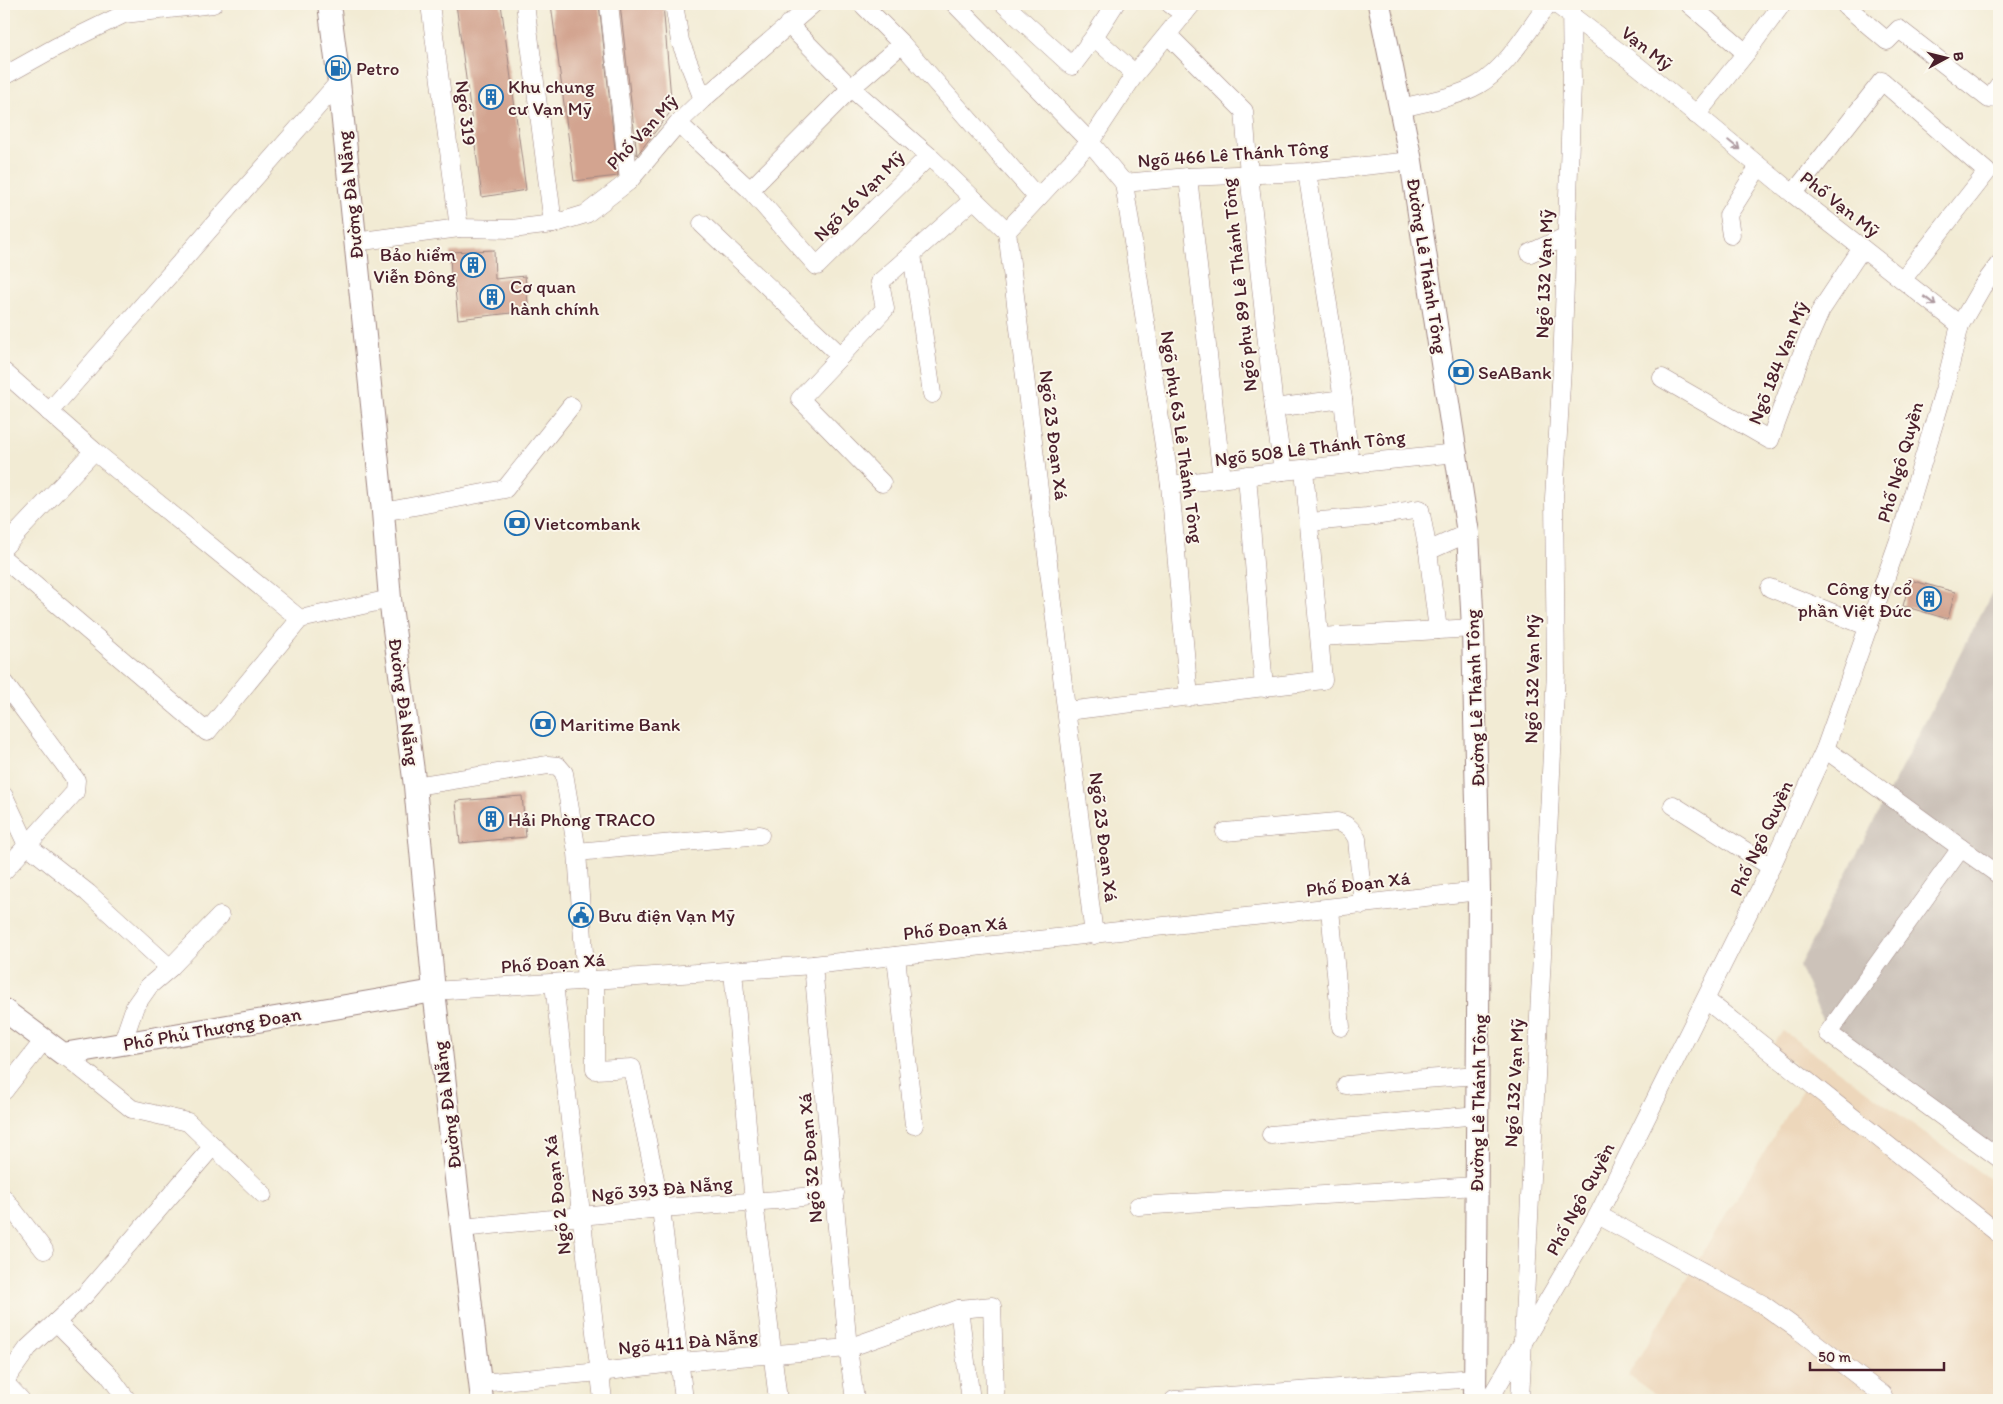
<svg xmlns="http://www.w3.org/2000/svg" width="2003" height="1404" viewBox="0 0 2003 1404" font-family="Itim,sans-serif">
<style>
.built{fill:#edd7bb}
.industrial{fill:#ccc2b9}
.building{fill:#d3a490}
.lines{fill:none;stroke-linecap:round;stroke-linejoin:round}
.minor-casing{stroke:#9e8580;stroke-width:19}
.major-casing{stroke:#9e8580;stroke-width:24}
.minor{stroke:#fff;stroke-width:18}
.major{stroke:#fff;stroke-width:22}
.oneway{stroke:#ae9aa0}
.labels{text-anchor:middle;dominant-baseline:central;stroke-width:4;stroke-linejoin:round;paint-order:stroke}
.street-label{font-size:19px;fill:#4a1f2b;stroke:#fbf7ec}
.poi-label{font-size:19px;fill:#4a1f2b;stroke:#fbf7ec;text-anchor:start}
</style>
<rect width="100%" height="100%" fill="#fbf7ec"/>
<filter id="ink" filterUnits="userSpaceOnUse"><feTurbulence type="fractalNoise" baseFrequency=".02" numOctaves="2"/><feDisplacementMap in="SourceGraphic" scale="10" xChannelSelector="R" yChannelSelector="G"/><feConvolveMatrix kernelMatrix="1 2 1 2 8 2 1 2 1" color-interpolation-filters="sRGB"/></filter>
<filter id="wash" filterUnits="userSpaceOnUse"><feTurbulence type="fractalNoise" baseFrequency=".0096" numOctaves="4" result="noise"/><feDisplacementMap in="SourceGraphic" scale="20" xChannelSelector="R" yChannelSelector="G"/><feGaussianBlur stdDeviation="1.12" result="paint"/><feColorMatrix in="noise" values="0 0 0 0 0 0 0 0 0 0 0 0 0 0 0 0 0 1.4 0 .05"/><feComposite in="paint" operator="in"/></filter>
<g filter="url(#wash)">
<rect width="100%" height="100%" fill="#f2ebd4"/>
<path class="built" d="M1783,1031L1999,1186V1400H1663L1628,1375L1811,1076L1771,1047Z"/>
<path class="industrial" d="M1999,579V1158L1828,1033L1799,966Z"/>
<g id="blocks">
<g class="building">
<path d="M456,4H501L526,190L482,197Z"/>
<path d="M551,4H599L618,176L574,181Z"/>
<path d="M620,4H663L672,110L637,155Z"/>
<path d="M494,250L495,279L525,276L529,311L458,319L454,279H451L450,252Z"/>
<path d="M1910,580L1955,592L1948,619L1903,606Z"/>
<path d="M522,796L526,837L460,843L456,801Z"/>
</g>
</g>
</g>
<g filter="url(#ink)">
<use href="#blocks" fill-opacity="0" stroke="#9e8580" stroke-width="1"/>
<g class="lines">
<defs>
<g id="minor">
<path d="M430,4L459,228"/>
<path d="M525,4L553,224"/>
<path d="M609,4L629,181"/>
<path d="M674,4L680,41L703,99"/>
<path d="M862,4L902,44L1038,198"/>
<path d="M955,4L1090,142L1124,183L1188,177L1307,172L1411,161"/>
<path d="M1004,4L1072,66L1094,37L1135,74"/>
<path d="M1170,4L1184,14"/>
<path d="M1556,4L1639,67L1793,194L1960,325"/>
<path d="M1689,4L1746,53"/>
<path d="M1847,4L1846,6L1887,41L1899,29L1989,99L1999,85"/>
<path d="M1168,35L1244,111L1249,174L1274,408L1283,471"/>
<path d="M1094,37L1115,4"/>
<path d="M4,76L56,47L124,14L213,4"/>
<path d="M1400,108C1425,102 1455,98 1478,85C1506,69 1529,29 1548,4"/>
<path d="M1696,115L1746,53L1782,4"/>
<path d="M678,123L750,190L817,266L929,156L851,88L788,24"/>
<path d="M929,156L1007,231"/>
<path d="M1188,177L1222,479"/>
<path d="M1124,183L1170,485L1189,697"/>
<path d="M750,190L851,88L902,44"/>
<path d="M1793,194L1882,81L1987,172L1903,279"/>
<path d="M702,224L841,356"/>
<path d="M1731,235L1728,215L1759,166"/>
<path d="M355,242L459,228L512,229L553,224L586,214L629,181L678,123L703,99L813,4"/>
<path d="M1530,253L1567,236"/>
<path d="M912,254L932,394"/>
<path d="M4,372L94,451L300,619"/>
<path d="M1662,378L1770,440L1801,356L1821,310L1862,248"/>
<path d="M1343,399L1350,464"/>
<path d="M1274,408L1343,399L1307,172"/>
<path d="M49,412L339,82"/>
<path d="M1247,475L1264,688"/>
<path d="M882,483L800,399L885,309L880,282L974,199"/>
<path d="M1170,485L1283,471L1456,453"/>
<path d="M383,512L505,489L571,406"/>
<path d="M1309,522L1367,517L1420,509L1428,551L1468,533"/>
<path d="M4,547L94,451"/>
<path d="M1428,551L1438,630"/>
<path d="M4,559L207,732L300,619L390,599"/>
<path d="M1770,588L1869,627"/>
<path d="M1320,637L1473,628"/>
<path d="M4,683L76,780L75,792L4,871"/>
<path d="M1067,711L1323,680L1304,469"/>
<path d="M1825,749L1961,848L1828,1033L1999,1158"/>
<path d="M415,786L548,765L558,766L564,773L577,852L586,982"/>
<path d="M4,796L27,845L88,893L170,968"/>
<path d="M1673,805L1771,867"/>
<path d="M1225,832L1337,822C1348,825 1352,829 1357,839L1363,905"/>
<path d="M1961,848L1999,875"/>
<path d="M577,852L760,835"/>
<path d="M1330,909L1341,1027"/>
<path d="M1094,935L1007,231L1090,142L1135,74L1192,4"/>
<path d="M896,956L914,1125"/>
<path d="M813,965L848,1348L855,1400"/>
<path d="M733,971L754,1202L778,1400"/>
<path d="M595,982V1070L632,1068L661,1208L684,1400"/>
<path d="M554,984L603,1400"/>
<path d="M434,991L813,965L1479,891"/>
<path d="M1706,1000L1999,1234"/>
<path d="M122,1044L135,1006L149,986L170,968L220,916"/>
<path d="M63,1054L132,1109L188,1122L263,1194"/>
<path d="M1346,1085L1478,1075"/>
<path d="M4,1091L44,1040"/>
<path d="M1271,1135L1477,1115"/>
<path d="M4,1198L44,1250"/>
<path d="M1138,1206L1477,1186"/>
<path d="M1598,1215L1762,1304L1797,1329L1883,1395"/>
<path d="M462,1228L661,1208L777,1200L835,1193"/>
<path d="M959,1309L971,1400"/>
<path d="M56,1322L109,1375L127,1400"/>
<path d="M4,1382L28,1348L84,1296L213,1146"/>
<path d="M4,1382L21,1400"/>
<path d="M480,1383L600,1372L680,1362L848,1348L959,1309L992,1306L995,1393"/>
<path d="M1174,1400L1475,1378"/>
<path d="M1489,1400L1598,1215L1771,867L1825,749L1900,537L1944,390L1960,325L1982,287L1999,264"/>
<path d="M1520,1400L1556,672L1554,498L1562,368L1572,83L1571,4"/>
</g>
<g id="major">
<path d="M329,4L339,82L383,512L390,599L415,786L434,991L482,1400"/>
<path d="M1379,4L1411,161L1468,533L1473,628L1479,891L1475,1400"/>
<path d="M4,1010L63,1054L434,991"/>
</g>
</defs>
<use href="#minor" class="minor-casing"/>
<use href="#major" class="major-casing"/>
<use href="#minor" class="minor"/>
<use href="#major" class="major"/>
</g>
<defs><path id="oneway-shaft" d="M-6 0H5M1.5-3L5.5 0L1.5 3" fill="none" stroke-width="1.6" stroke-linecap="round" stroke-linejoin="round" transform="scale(1.25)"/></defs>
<g class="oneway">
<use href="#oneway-shaft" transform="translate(1734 145) rotate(39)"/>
<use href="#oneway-shaft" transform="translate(1930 301) rotate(38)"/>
</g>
</g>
<defs>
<symbol id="fuel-ring" viewBox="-11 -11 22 22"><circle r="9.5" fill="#fbf7ec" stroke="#1f6fb2" stroke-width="1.5"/><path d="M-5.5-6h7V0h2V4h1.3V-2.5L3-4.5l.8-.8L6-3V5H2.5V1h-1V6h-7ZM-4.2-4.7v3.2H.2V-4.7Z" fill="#1f6fb2"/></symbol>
<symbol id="building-ring" viewBox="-11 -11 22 22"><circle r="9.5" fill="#fbf7ec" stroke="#1f6fb2" stroke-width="1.5"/><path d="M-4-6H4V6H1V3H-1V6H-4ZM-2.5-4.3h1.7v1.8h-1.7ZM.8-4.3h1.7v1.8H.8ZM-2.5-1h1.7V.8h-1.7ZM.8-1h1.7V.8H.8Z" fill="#1f6fb2"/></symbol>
<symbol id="bank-ring" viewBox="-11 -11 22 22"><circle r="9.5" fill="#fbf7ec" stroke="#1f6fb2" stroke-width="1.5"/><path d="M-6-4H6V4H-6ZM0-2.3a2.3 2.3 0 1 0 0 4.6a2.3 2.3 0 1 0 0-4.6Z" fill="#1f6fb2"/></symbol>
<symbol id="civic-ring" viewBox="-11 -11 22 22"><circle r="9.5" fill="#fbf7ec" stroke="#1f6fb2" stroke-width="1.5"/><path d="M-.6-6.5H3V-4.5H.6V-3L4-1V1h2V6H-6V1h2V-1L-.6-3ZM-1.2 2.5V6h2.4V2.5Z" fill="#1f6fb2"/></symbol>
</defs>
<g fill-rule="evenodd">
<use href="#fuel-ring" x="324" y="54" width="28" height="28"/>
<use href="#building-ring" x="477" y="83" width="28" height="28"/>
<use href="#building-ring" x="459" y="251" width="28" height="28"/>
<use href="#building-ring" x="478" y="283" width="28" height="28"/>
<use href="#bank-ring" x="1447" y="358" width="28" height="28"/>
<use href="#bank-ring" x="503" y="509" width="28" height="28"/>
<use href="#building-ring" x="1915" y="585" width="28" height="28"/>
<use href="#bank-ring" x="529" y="710" width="28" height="28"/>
<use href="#building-ring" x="477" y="805" width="28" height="28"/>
<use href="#civic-ring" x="567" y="901" width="28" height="28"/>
</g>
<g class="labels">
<g class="street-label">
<text transform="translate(1647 48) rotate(38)">Vạn Mỹ</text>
<text transform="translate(466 113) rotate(83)">Ngõ 319</text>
<text transform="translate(642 132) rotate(-47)">Phố Vạn Mỹ</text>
<text transform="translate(1233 154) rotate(-4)">Ngõ 466 Lê Thánh Tông</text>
<text transform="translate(350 195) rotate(-96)">Đường Đà Nẵng</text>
<text transform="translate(859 196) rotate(-45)">Ngõ 16 Vạn Mỹ</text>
<text transform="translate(1840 204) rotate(38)">Phố Vạn Mỹ</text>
<text transform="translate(1427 266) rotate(81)">Đường Lê Thánh Tông</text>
<text transform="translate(1544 274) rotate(-88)">Ngõ 132 Vạn Mỹ</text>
<text transform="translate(1239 285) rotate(-96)">Ngõ phụ 89 Lê Thánh Tông</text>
<text transform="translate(1778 363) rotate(-68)">Ngõ 184 Vạn Mỹ</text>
<text transform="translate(1054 435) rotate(83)">Ngõ 23 Đoạn Xá</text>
<text transform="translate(1182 437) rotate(82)">Ngõ phụ 63 Lê Thánh Tông</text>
<text transform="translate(1310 448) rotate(-7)">Ngõ 508 Lê Thánh Tông</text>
<text transform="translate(1900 462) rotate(-74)">Phố Ngô Quyền</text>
<text transform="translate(1532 679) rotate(-89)">Ngõ 132 Vạn Mỹ</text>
<text transform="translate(1475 698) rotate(-92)">Đường Lê Thánh Tông</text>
<text transform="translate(404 702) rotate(82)">Đường Đà Nẵng</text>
<text transform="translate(1104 837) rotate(83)">Ngõ 23 Đoạn Xá</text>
<text transform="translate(1761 838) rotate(-65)">Phố Ngô Quyền</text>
<text transform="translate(1358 884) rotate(-7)">Phố Đoạn Xá</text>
<text transform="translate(955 928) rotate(-6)">Phố Đoạn Xá</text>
<text transform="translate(553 963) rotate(-4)">Phố Đoạn Xá</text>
<text transform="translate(212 1029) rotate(-10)">Phố Phủ Thượng Đoạn</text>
<text transform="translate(1514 1083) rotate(-87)">Ngõ 132 Vạn Mỹ</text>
<text transform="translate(1478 1103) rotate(-89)">Đường Lê Thánh Tông</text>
<text transform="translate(447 1105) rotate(-97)">Đường Đà Nẵng</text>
<text transform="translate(810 1158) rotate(-95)">Ngõ 32 Đoạn Xá</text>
<text transform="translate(662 1189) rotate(-5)">Ngõ 393 Đà Nẵng</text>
<text transform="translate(557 1195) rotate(-97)">Ngõ 2 Đoạn Xá</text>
<text transform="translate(1580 1199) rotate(-62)">Phố Ngô Quyền</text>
<text transform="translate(688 1342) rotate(-5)">Ngõ 411 Đà Nẵng</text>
</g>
<g class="poi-label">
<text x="356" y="68">Petro</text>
<text x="508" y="86">Khu chung<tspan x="508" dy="22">cư Vạn Mỹ</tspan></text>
<text x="456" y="254" text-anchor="end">Bảo hiểm<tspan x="456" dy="22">Viễn Đông</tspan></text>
<text x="510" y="286">Cơ quan<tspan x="510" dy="22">hành chính</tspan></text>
<text x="1478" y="372">SeABank</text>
<text x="534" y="523">Vietcombank</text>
<text x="1912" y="588" text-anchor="end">Công ty cổ<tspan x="1912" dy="22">phần Việt Đức</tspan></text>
<text x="560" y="724">Maritime Bank</text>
<text x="508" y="819">Hải Phòng TRACO</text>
<text x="598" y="915">Bưu điện Vạn Mỹ</text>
</g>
</g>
<rect width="2003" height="1404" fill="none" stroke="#fbf7ec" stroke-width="20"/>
<g transform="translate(1946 58) rotate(83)" stroke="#fbf7ec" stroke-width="4" paint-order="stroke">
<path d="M0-4L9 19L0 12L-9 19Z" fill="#4a1f2b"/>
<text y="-8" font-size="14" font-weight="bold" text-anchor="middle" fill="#4a1f2b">B</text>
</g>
<path d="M1810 1362v8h134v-8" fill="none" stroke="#4a1f2b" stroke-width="2.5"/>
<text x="1818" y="1362" font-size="15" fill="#4a1f2b" stroke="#fbf7ec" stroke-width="4" paint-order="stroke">50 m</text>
</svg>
